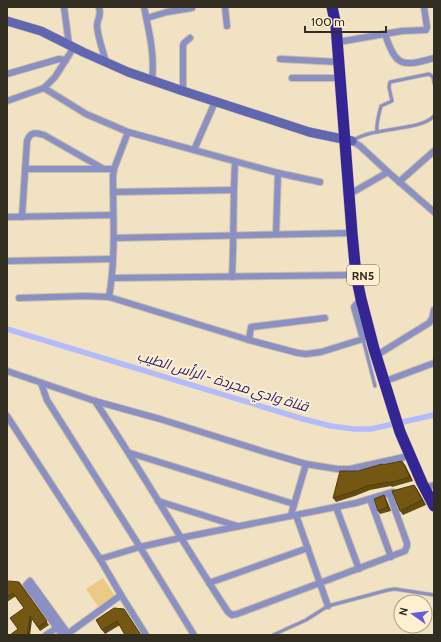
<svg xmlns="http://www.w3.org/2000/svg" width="441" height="642" viewBox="0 0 441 642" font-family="Cabin,Cairo,sans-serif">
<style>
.park{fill:#ecca85}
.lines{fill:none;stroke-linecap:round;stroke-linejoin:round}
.canal{stroke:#b3bbfa;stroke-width:5.5}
.lane-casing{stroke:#cbbea3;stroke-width:4.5}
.street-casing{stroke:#cbbea3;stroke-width:8}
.secondary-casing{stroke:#cbbea3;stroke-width:10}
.highway-casing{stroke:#cbbea3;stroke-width:12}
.lane{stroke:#8a90c4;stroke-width:3}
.street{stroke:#8a90c4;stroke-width:6}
.secondary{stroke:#6166b1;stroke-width:9}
.highway{stroke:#332594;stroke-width:11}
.wall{fill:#644b0f}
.shaded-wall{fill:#513d0d}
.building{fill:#745712;stroke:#513d0d}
.labels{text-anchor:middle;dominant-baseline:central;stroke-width:4;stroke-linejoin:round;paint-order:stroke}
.shield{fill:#feefd0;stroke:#6f6756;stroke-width:1}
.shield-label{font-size:12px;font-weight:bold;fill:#322d21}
.water-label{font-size:14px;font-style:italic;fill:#2b227a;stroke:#feefd0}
</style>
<rect width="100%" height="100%" fill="#f1e2c3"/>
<path class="park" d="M103,578L115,596L99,608L86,589Z"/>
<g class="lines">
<path class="canal" d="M7,329L303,419L331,426L354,429H371L434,415"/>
<defs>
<g id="lane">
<path d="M377,132C376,122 379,115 381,106L392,101L389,87L390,82L429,74L433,77L434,83"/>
<path d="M354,140C372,127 421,131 434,116"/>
<path d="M363,339L375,386"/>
<path d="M273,635L306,620L328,606L388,590L395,589L434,595"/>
</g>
<g id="street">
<path d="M64,7L69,45"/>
<path d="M99,7C102,17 97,18 97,26C98,38 103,51 106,62"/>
<path d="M144,7C149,31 155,55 152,80"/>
<path d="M225,7L227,26"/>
<path d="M147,18L167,12L192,8"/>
<path d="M385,34C396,67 402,67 434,58"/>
<path d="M344,41L402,31L426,30L427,27L424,7"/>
<path d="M280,59L339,62"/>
<path d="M7,74L59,59L66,60"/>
<path d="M292,78H340"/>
<path d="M44,88L86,114L128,132L278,173L320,182"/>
<path d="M183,91V46L184,43L190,38"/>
<path d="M7,101L44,88L55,77L74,47"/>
<path d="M352,141L360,146L388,172L434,212"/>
<path d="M194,150L215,102"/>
<path d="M25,169H114"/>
<path d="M399,182L434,151"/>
<path d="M355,191L388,172"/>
<path d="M113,192L234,190"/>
<path d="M7,217L113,215"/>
<path d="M22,217L27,141C30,132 35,132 44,135L102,168"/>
<path d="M276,234L278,173"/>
<path d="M114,238L352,233"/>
<path d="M7,261L113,259"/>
<path d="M232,277C234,239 233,200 235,162"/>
<path d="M112,278L356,275"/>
<path d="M109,297C116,257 113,216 113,176L114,169L128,132"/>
<path d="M19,298L85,296L109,297L249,340L298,353L306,354L321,352L363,339L354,307L361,299"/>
<path d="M249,340L251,327L325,318"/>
<path d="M382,352L429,323L432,319L434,310"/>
<path d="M7,371L95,401L160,419L265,452L306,464L337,469H350L409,456"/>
<path d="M391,379L434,363"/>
<path d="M41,383L47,400L140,547L194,635"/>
<path d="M95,401C141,470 182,542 228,612L232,615L237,614L405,551L407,546V543L389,493"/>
<path d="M7,416L100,559L121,595L146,635"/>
<path d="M130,453L294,504"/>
<path d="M431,486L434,485"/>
<path d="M370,499L391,557"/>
<path d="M158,501L237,526"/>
<path d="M336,507L359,569"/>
<path d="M291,515L306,464"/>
<path d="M296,515L328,606"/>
<path d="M100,559L140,547L180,538L356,503L393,492"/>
<path d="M209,583L308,548"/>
<path d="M46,635L60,626"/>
<path d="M62,635L26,585L30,581L69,635"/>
<path d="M66,635L121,595"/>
</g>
<path id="secondary" d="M7,21L41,31L83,52L128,72L183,91L309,132L352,141"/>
<path id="highway" d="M332,7L336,26L352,233L356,275L361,299L374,349L400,432L422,483L434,506"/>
</defs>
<use href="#lane" class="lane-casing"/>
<use href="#street" class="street-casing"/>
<use href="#secondary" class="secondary-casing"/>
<use href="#highway" class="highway-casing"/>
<use href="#lane" class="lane"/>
<use href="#street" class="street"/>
<use href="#secondary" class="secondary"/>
<use href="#highway" class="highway"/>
</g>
<g class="wall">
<path d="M382,465H405L413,481L392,487L391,486L370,490L355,496L336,502L333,498L358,471Z"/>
<path d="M414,485L417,489L426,505L403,515L400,511Z"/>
<path d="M384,495L386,499L391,511L380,514L378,511Z"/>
<path d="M7,582H19L49,625L40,631L16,596L7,602Z"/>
<path d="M114,608L120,625L105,634L102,630Z"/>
</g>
<g class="shaded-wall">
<path d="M402,461L405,465L413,481L410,477Z"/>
<path d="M414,485L417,489L426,505L422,500Z"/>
<path d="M384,495L386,499L391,511L388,507Z"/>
<path d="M30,616L32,620L30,635H27Z"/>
</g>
<g class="building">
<path d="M402,461L410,477L389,483V482L367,486L352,492L333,498L340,471H358L382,464V465Z"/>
<path d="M414,485L422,500L400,511L392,491Z"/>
<path d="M384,495L388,507L378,511L374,499Z"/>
<path d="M9,581L19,582L47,621L38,627L30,616L27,635H10L18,629L10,618L24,608L13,593L7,597V582Z"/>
<path d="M114,608L124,609L141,635H125L117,621L102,630L96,620Z"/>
</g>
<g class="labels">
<rect class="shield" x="347" y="265" width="32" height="20" rx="3"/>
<g class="shield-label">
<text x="363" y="275">RN5</text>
</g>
<g class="water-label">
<text transform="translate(223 381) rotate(17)">قناة وادي مجردة - الرأس الطيب</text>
</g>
</g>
<rect width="441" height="642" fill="none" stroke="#322d21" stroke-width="16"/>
<g transform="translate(413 614) rotate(284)"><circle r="19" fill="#feefd0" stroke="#aca18a"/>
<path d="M0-3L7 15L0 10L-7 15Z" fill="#605fd7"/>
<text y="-6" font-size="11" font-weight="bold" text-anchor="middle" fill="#322d21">N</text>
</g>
<path d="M305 26v6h81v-6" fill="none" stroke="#322d21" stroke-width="2"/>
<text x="311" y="26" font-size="12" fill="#322d21" stroke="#feefd0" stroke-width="3" paint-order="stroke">100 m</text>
</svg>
